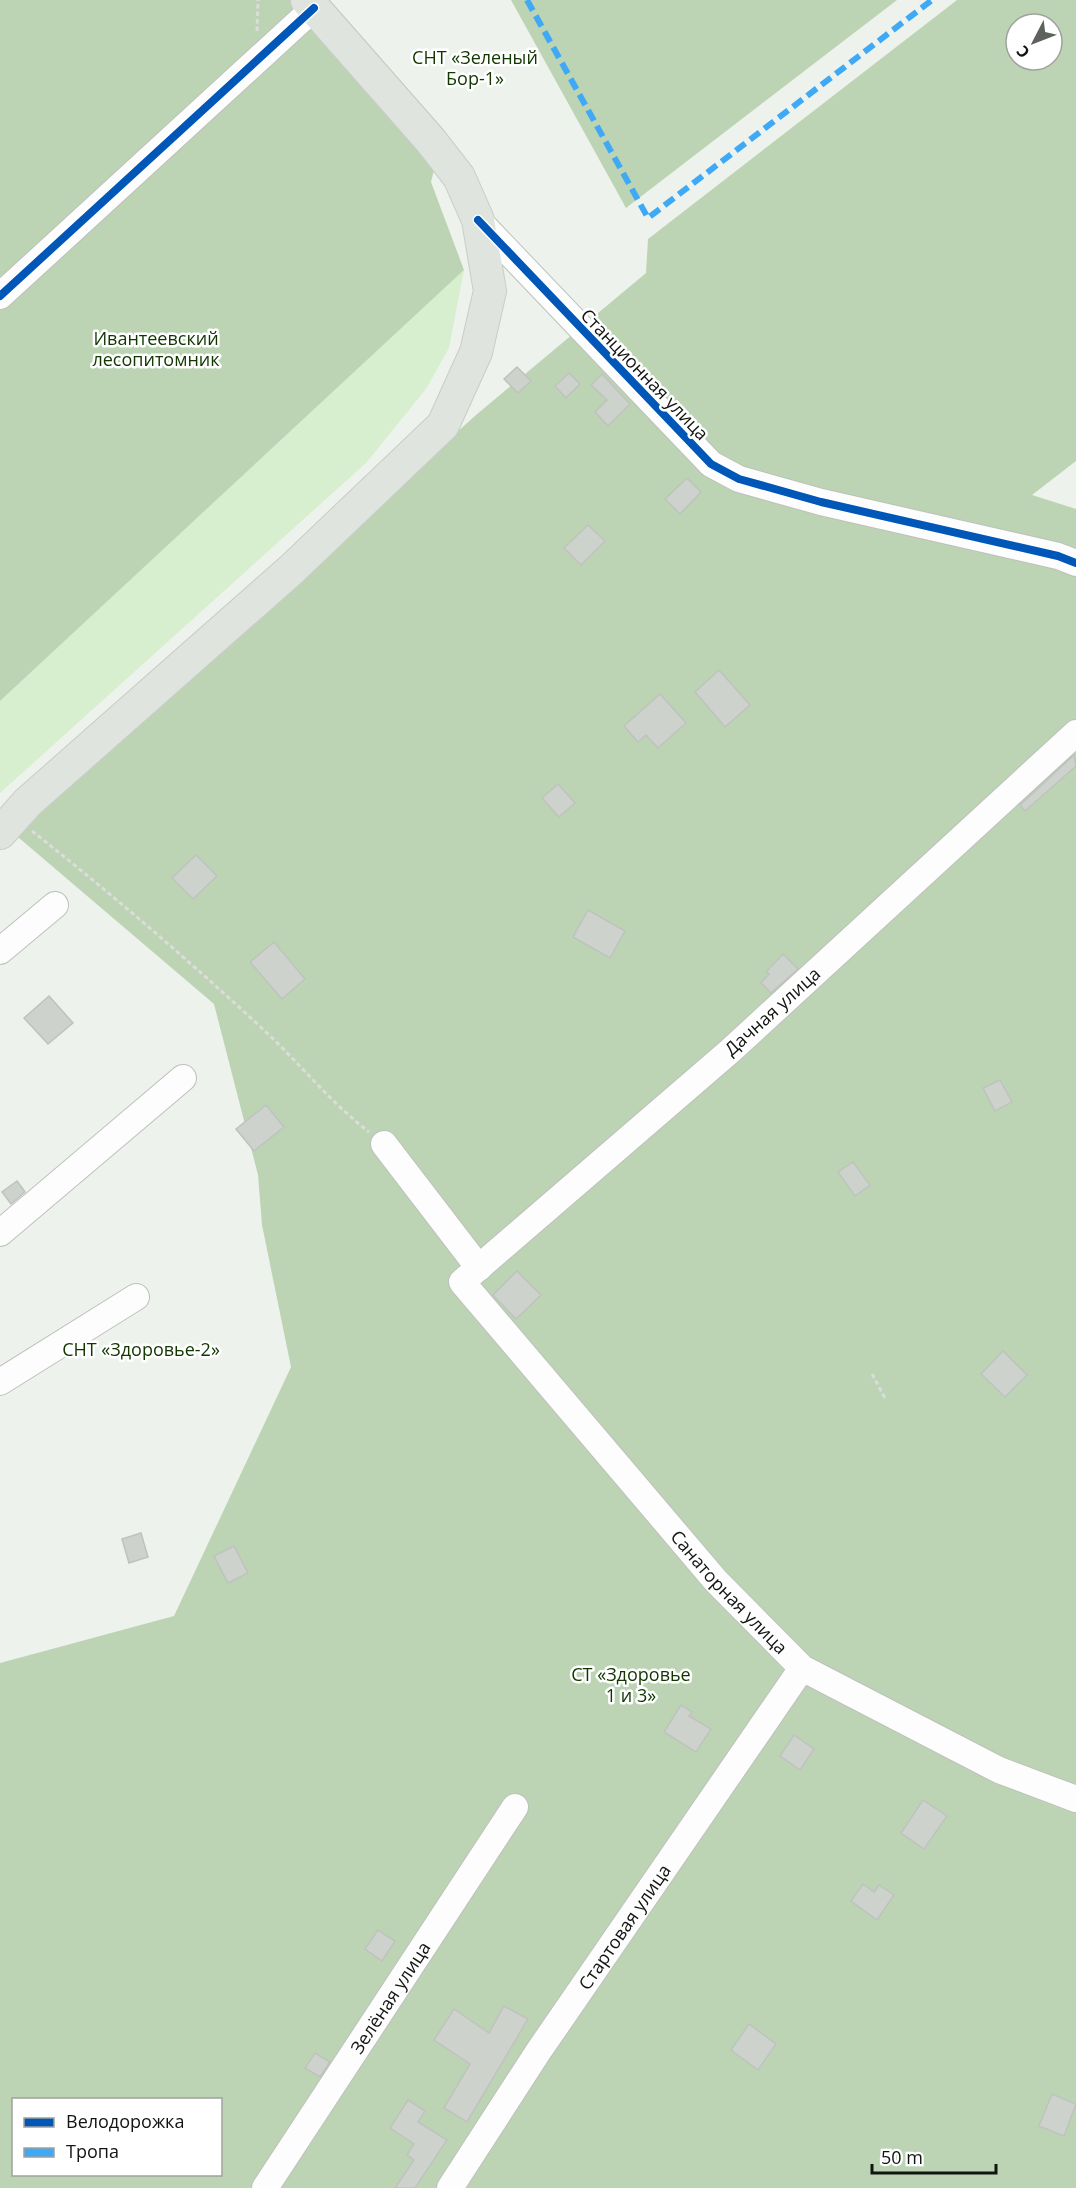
<svg xmlns="http://www.w3.org/2000/svg" width="1076" height="2188" viewBox="0 0 1076 2188" font-family="'Open Sans',sans-serif">
<style>
.green{fill:#d7efcf}
.forest{fill:#bcd4b4;fill-rule:evenodd}
.building{fill:#ced2cd;stroke:#bec3bd;stroke-width:1.5}
.lines{fill:none;stroke-linecap:round;stroke-linejoin:round}
.minor-casing{stroke:#bdc1bc;stroke-width:28}
.major-casing{stroke:#c9ccc8;stroke-width:34}
.path{stroke:#dbddda;stroke-width:3;stroke-dasharray:4.5 3;stroke-linecap:butt}
.minor{stroke:#fcfdfc;stroke-width:26}
.major{stroke:#dfe5de;stroke-width:32}
.quiet{stroke:#3fa9f5;stroke-width:6;stroke-dasharray:12 6;stroke-linecap:butt}
.cycleway-casing{stroke:#fff;stroke-width:11}
.cycleway{stroke:#0057b8;stroke-width:8}
.labels{text-anchor:middle;dominant-baseline:central;stroke-width:5;stroke-linejoin:round;paint-order:stroke}
.park-label{font-size:18px;fill:#113600;stroke:#fff}
.street-label{font-size:18px;fill:#111410;stroke:#fff}
</style>
<rect width="100%" height="100%" fill="#edf3ec"/>
<path class="green" d="M464,270L449,348L426,389L366,463L0,793V701Z"/>
<g class="forest">
<path d="M0,0H330L444,130L431,182L464,270L0,701Z"/>
<path d="M511,0H897L626,208Z"/>
<path d="M957,0H1076V461L1032,495L1076,509V2188H0V1663L174,1616L291,1367L262,1225L258,1175L214,1004L12,832L476,415L646,273L648,239ZM1016,24H1052V60H1016ZM14,2100H220V2174H14Z"/>
</g>
<g class="building">
<path d="M517,367L531,381L518,393L504,379Z"/>
<path d="M569,373L580,384L566,398L555,386Z"/>
<path d="M602,374L630,404L608,426L595,412L607,400L591,385Z"/>
<path d="M687,478L701,492L680,514L665,499Z"/>
<path d="M588,525L605,541L581,565L564,548Z"/>
<path d="M719,670L750,705L725,727L695,692Z"/>
<path d="M660,694L686,723L658,748L646,735L638,742L624,726Z"/>
<path d="M1074,755L1076,766L1025,811L1020,805Z"/>
<path d="M558,784L575,803L559,817L542,798Z"/>
<path d="M196,855L217,876L193,899L172,878Z"/>
<path d="M588,910L625,931L610,958L573,937Z"/>
<path d="M274,942L305,979L282,999L250,962Z"/>
<path d="M783,954L798,969L771,993L761,983L769,974L766,972Z"/>
<path d="M49,996L73,1023L48,1044L24,1018Z"/>
<path d="M1000,1080L1012,1102L995,1111L983,1088Z"/>
<path d="M266,1105L284,1127L254,1151L236,1129Z"/>
<path d="M853,1162L870,1185L855,1196L838,1172Z"/>
<path d="M17,1181L25,1192L11,1204L2,1192Z"/>
<path d="M517,1271L541,1295L516,1319L493,1295Z"/>
<path d="M1003,1351L1027,1375L1005,1397L981,1374Z"/>
<path d="M141,1533L148,1557L129,1563L122,1539Z"/>
<path d="M234,1546L248,1573L228,1583L214,1556Z"/>
<path d="M681,1705L692,1712L689,1716L711,1729L696,1752L664,1732Z"/>
<path d="M794,1735L814,1749L800,1770L780,1756Z"/>
<path d="M923,1800L947,1816L924,1849L901,1833Z"/>
<path d="M863,1884L874,1892L879,1885L894,1895L877,1920L851,1901Z"/>
<path d="M378,1930L395,1941L382,1961L365,1949Z"/>
<path d="M504,2006L528,2019L467,2122L444,2108L470,2064L434,2040L454,2009L489,2033Z"/>
<path d="M749,2024L776,2044L758,2070L731,2050Z"/>
<path d="M315,2053L330,2062L320,2077L305,2068Z"/>
<path d="M1052,2094L1076,2104L1064,2136L1039,2126Z"/>
<path d="M408,2100L425,2111L418,2122L447,2140L415,2188H395L414,2160L407,2155L414,2144L390,2128Z"/>
</g>
<g class="lines">
<defs>
<g id="minor">
<path d="M478,220L711,464L739,479L821,502L1058,556L1076,563"/>
<path d="M0,296L314,8"/>
<path id="s1" d="M1076,733L730,1051L462,1282L716,1581L802,1668L999,1770L1076,1799"/>
<path d="M0,951L55,905"/>
<path d="M384,1144L479,1268"/>
<path d="M0,1233L183,1078"/>
<path d="M0,1382L136,1297"/>
<path id="s2" d="M265,2188L515,1807"/>
<path id="s3" d="M450,2188L538,2052L802,1668"/>
</g>
<path id="major" d="M0,833L28,802L292,569L443,425L476,352L490,291L478,220L459,177L431,141L307,0"/>
</defs>
<use href="#minor" class="minor-casing"/>
<use href="#major" class="major-casing"/>
<g class="path">
<path d="M257,31L258,0"/>
<path d="M32,831C113,895 192,963 267,1033C302,1066 331,1103 369,1132"/>
<path d="M872,1374L886,1400"/>
</g>
<use href="#minor" class="minor"/>
<use href="#major" class="major"/>
<path class="quiet" d="M527,0L648,218L932,0"/>
<defs>
<g id="cycleway">
<path d="M478,220L711,464L739,479L821,502L1058,556L1076,563"/>
<path d="M0,296L314,8"/>
</g>
</defs>
<use href="#cycleway" class="cycleway-casing"/>
<use href="#cycleway" class="cycleway"/>
</g>
<g class="labels">
<g class="park-label">
<text x="475" y="57">СНТ «Зеленый<tspan x="475" dy="21">Бор-1»</tspan></text>
<text x="156" y="338">Ивантеевский<tspan x="156" dy="21">лесопитомник</tspan></text>
<text x="141" y="1349">СНТ «Здоровье-2»</text>
<text x="631" y="1674">СТ «Здоровье<tspan x="631" dy="21">1 и 3»</tspan></text>
</g>
<g class="street-label">
<text transform="translate(645 374) rotate(46)">Станционная улица</text>
<text transform="translate(772 1011) rotate(-42)">Дачная улица</text>
<text stroke="none"><textPath href="#s1" startOffset="1233">Санаторная улица</textPath></text>
<text stroke="none"><textPath href="#s3" startOffset="314">Стартовая улица</textPath></text>
<text stroke="none"><textPath href="#s2" startOffset="228">Зелёная улица</textPath></text>
</g>
</g>
<rect x="12" y="2098" width="210" height="78" fill="#ffffff" stroke="#a0a19f" stroke-width="1.5"/>
<rect x="24" y="2118" width="30" height="9" fill="#0057b8" stroke="#a0a19f" stroke-width="1.5"/>
<text x="66" y="2128" font-size="18" fill="#111410">Велодорожка</text>
<rect x="24" y="2148" width="30" height="9" fill="#3fa9f5" stroke="#a0a19f" stroke-width="1.5"/>
<text x="66" y="2158" font-size="18" fill="#111410">Тропа</text>
<g transform="translate(1034 42) rotate(228)"><circle r="28" fill="#ffffff" stroke="#a0a19f" stroke-width="1.5"/>
<path d="M0-4.5L10 22L0 15L-10 22Z" fill="#5e625d"/>
<text y="-9" font-size="16" font-weight="bold" text-anchor="middle" fill="#111410">С</text>
</g>
<path d="M872 2164v9h124v-9" fill="none" stroke="#111410" stroke-width="3"/>
<text x="881" y="2164" font-size="18" fill="#111410" stroke="#ffffff" stroke-width="4.5" paint-order="stroke">50 m</text>
</svg>
